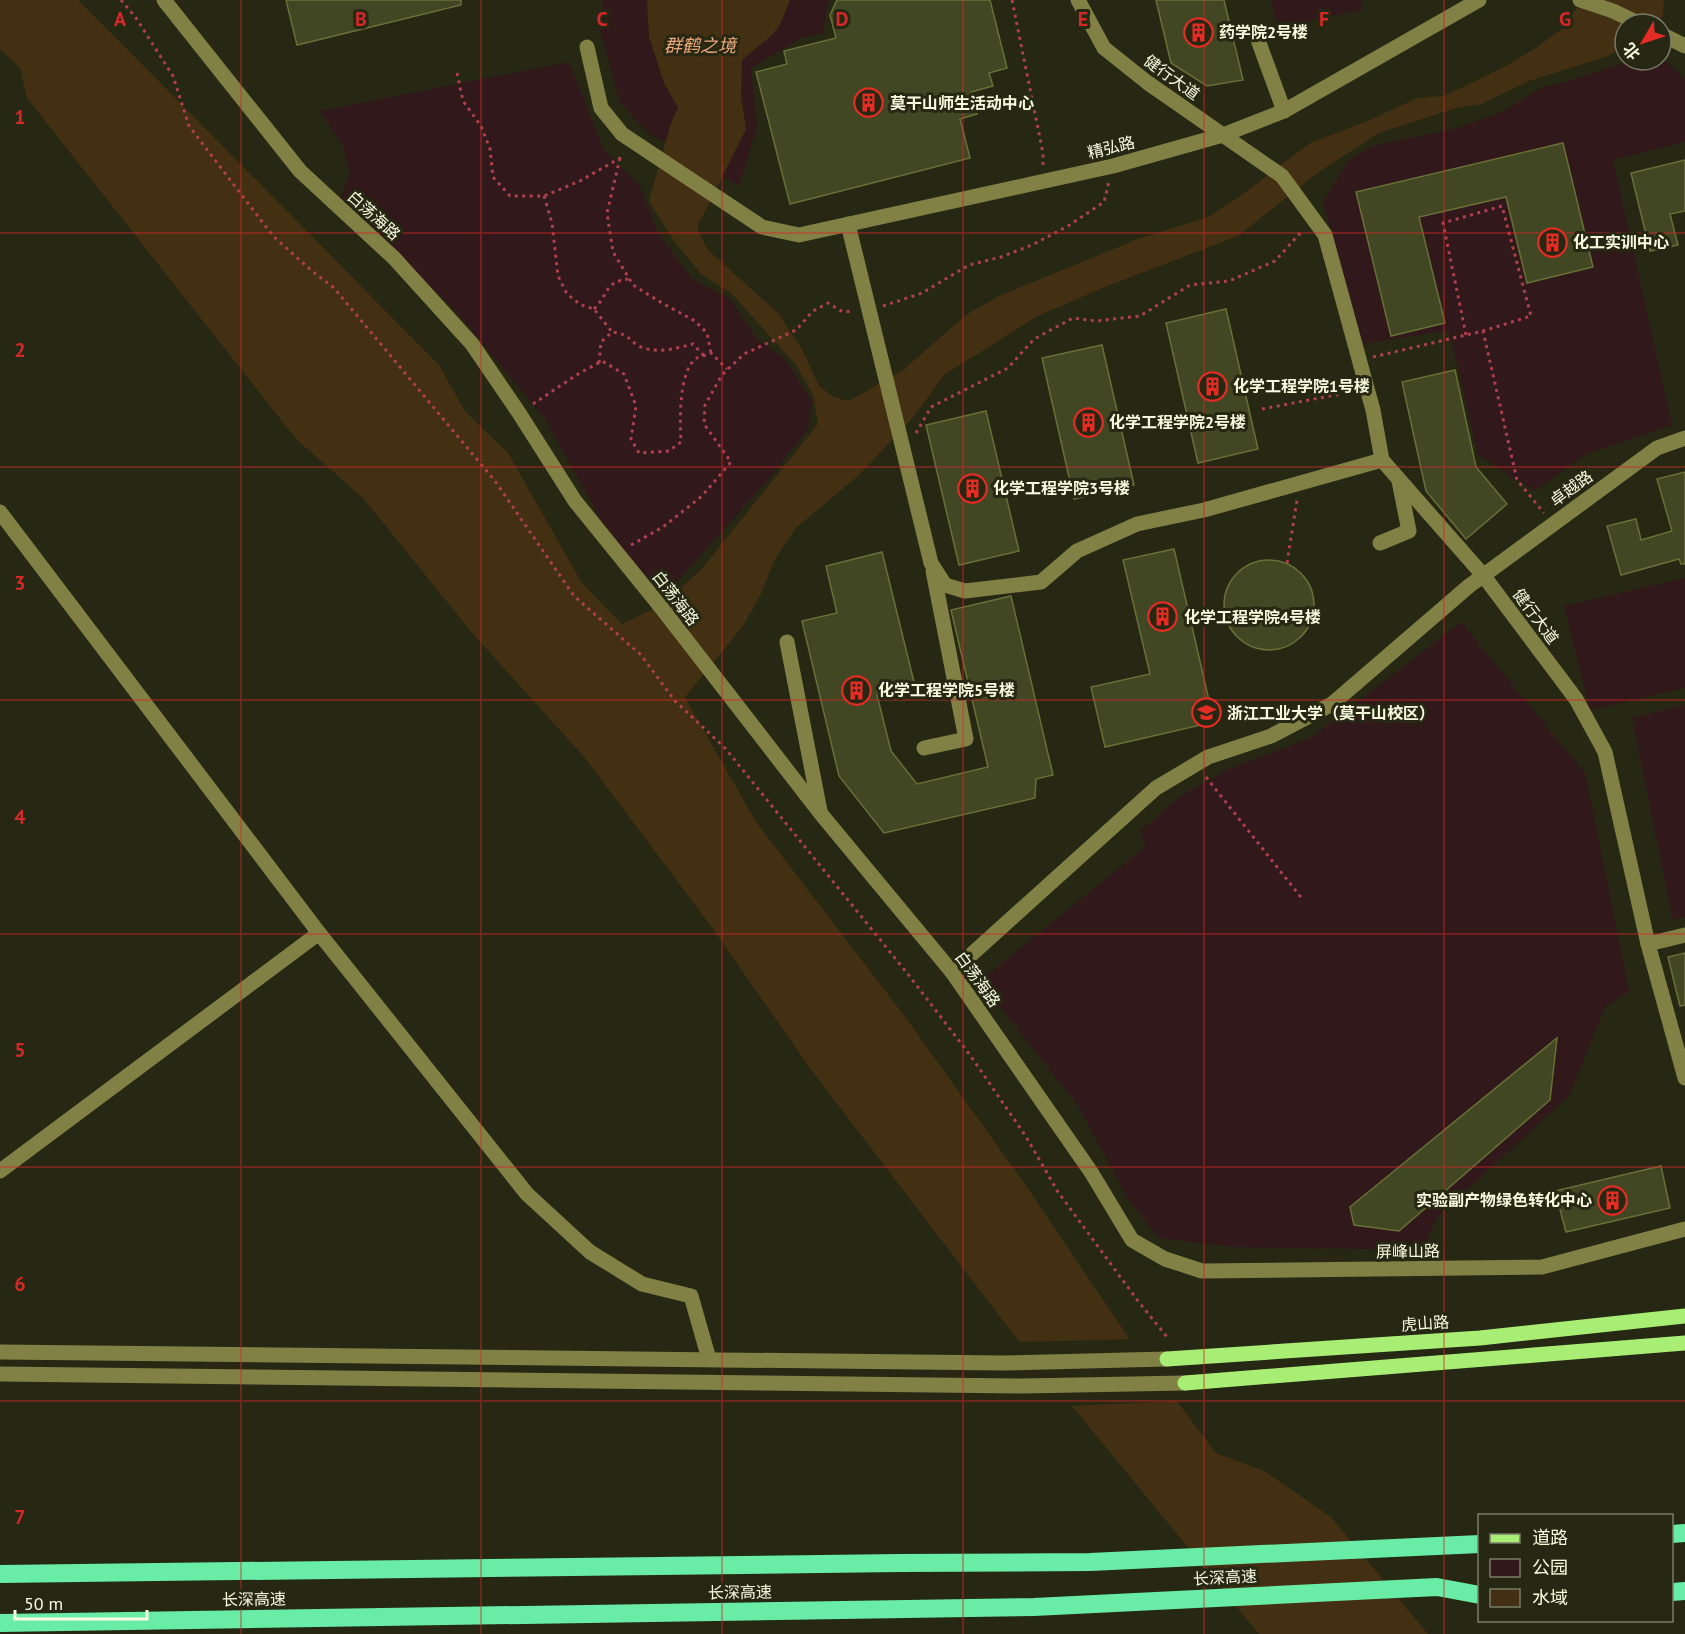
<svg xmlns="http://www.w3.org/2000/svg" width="1685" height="1634" viewBox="0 0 1685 1634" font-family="'PT Sans','Noto Sans SC',sans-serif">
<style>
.green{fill:#31181a}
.water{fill:#432f12}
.pier{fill:#262814}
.building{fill:#414722;stroke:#687037;stroke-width:1.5}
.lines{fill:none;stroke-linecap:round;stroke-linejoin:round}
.path{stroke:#ae414d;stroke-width:3;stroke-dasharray:3 4.5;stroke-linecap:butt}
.minor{stroke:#818045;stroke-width:15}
.major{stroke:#a8ed74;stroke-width:15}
.highway{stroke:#69eca6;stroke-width:18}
.grid{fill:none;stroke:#d62828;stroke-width:1.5;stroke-opacity:0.55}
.labels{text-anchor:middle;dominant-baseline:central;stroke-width:6;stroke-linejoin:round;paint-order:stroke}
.poi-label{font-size:16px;font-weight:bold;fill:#f9fbdf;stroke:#262814;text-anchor:start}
.street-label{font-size:16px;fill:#f9fbdf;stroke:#262814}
.water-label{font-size:18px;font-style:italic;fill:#eea97a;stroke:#262814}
.grid-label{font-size:20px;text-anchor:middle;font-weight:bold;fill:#d62828;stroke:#262814;stroke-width:6;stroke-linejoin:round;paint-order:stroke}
</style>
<rect width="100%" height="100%" fill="#262814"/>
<g class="green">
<path d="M603,0H830L828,3L823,33L802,38L751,68L757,126L739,186L647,132L620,103L600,30Z"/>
<path d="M1271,0H1361L1363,10L1277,27Z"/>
<path d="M1661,56L1685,80V142L1613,160L1672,425L1585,455L1535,491L1478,455L1449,330L1363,344L1323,202L1349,160L1372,146L1454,129L1502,112L1541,88L1575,79L1633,60H1661Z"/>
<path d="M569,62L604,150L640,186L658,233L692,279L730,299L756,338L786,360L812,402L808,429L768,480L664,596L608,532L545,419L452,307L340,200L350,173L343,146L320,111Z"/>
<path d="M1685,578V688L1590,710L1564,606Z"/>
<path d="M1461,622L1585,773L1629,992L1605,1007L1569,1096L1437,1217L1423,1250L1236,1247L1159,1238L1128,1199L1078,1106L980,981L1146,846L1140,831L1182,795L1227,770L1312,737Z"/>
<path d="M1685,705V917L1673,920L1632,718Z"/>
</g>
<path class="water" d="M0,0H78L128,50L439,365L465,411L508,453L582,583L622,624L660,606L700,571L818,424L813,395L796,365L731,293L701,274L674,241L649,201L671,123L678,108L664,83L649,37L647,0H790L780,25L771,36L742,60L741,95L746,129L697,227L707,249L778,313L803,351L819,386L834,397L849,401L903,370L966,315L999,296L1138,239L1208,217L1239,197L1310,143L1370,120L1417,98L1444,96L1506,66L1536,48L1564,27L1582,0H1664L1663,16L1653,24H1625V47L1608,56L1529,81L1481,104L1456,108L1379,133L1320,171L1238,236L1105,287L1038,316L944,375L912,419L858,476L796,528L775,559L761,594L743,626L685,697L756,822L906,1018L1029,1190L1127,1335L1216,1453L1264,1471L1331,1517L1428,1634H1259L1017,1339L812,1071L713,929L585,758L473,634L363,498L296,439L27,98L20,68L0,49Z"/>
<path class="pier" d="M1134,1339L1181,1401L1068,1406L1016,1342Z"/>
<g class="building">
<path d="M286,0H461V5L297,45Z"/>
<path d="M837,0H990L1007,68L989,73L993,86L971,92L977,114L960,119L970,158L790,204L756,72L787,64L784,51L836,38L830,15Z"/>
<path d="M1156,0H1224L1243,80L1207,86L1171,63Z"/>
<path d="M1563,143L1593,267L1527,283L1506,197L1419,217L1445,323L1391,336L1356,192Z"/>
<path d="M1685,160V211L1670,214L1678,245L1650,251L1631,173Z"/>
<path d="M1226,309L1258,449L1198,463L1166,323Z"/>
<path d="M1102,345L1134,485L1074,499L1042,358Z"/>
<path d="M1455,370L1476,467L1507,504L1466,539L1426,491L1402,382Z"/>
<path d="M986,411L1019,551L959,565L926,425Z"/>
<path d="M1685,472V564H1681L1679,559L1621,575L1607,526L1636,519L1641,540L1672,531L1657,479Z"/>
<path d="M1174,549L1214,722L1105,747L1091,687L1150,674L1123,560Z"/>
<path d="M882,552L915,686L877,695L891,751L917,784L988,767L951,610L1011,596L1053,775L1036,779L1035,798L884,833L839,776L802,621L837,613L826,566Z"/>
<circle cx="1269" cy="605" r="45"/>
<path d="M1685,953V1005L1680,1006L1668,957Z"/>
<path d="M1557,1038L1550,1100L1399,1231L1354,1225L1350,1207Z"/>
<path d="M1661,1166L1670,1208L1566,1232L1555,1191Z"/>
</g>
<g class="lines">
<g class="path">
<path d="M121,0L136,18L173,76L189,126L273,236L312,271L334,288L495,481L574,596L641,655L675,701L725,748L907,973L970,1055L1025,1135L1058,1192L1138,1301L1167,1337"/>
<path d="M1012,0L1043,153V166"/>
<path d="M457,73L463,101L481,126L490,149L493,177L510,196H544L580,181L620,158L622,154"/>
<path d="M620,158L607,213L613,252L633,285L662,303L695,321L707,333L711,353"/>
<path d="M544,196L552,223L558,276L567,294L581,305L594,309L612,332"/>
<path d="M883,306L922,293L969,265L1001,257L1032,245L1068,226L1104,202L1109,182"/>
<path d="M594,309C609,295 604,281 629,279"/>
<path d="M1466,335L1443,223L1502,206L1531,316L1483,331"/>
<path d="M1373,357L1483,331L1517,480L1544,513"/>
<path d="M599,363L601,342L612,332C632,335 627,340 641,347C657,354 677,348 693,344L704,356"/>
<path d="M533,404L578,374L602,361L624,374L636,406L631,439L639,453L669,451L681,442C680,422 678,370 697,358C701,356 707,355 711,353L727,369"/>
<path d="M1262,409L1351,392"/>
<path d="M916,433L931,407L1008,368L1034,339L1073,318L1096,321L1140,316L1190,285L1229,281L1275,261L1302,231"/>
<path d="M631,545L663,527L702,496L731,462L704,424L705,405L722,375L744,354L796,330L813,311L828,303L843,312L853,311"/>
<path d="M1287,563L1297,500"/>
<path d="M1206,777L1303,900"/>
</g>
<g class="minor">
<path d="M164,0L300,171L394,258L472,344L519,413L575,501L660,606L821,814L952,972L1091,1172L1132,1240L1165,1259L1202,1271L1542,1267L1685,1229"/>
<path d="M1078,0L1104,48L1148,83L1282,176L1325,235L1373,410L1382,460L1483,575L1576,699L1605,752L1648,944L1685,1078"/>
<path d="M1580,0L1613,11L1640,24"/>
<path d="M1661,34L1685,46"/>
<path d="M1258,40L1284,111"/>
<path d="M587,47L601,108L622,134L762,227L799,235L1113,166L1223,135L1284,111L1479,0"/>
<path d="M848,224L931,563L945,585L965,591L1041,582L1077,551L1137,524L1204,510L1382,460"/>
<path d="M0,512L319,933L527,1194L590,1252L642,1284L691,1296L709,1359"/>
<path d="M1380,543L1409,531L1399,481"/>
<path d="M787,642L820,811"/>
<path d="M924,748L966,739L933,571"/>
<path d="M1648,944L1685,935"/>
<path d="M952,972L1156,788L1208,757L1271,736L1332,704L1469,586L1657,448L1685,438"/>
<path d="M0,1171L319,933"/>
<path d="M0,1352L1003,1363L1167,1359"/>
<path d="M0,1374L1023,1386L1185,1383"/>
</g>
<g class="major">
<path d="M1167,1359L1480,1338L1685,1316"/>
<path d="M1185,1383L1685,1343"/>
</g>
<g class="highway">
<path d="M1672,1534L1685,1533"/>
<path d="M0,1574L900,1563L1090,1562L1480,1544"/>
<path d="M1672,1592L1685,1591"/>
<path d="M0,1623L1034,1607L1437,1587L1480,1595"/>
</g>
</g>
<path class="grid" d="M241,0V1634M481,0V1634M722,0V1634M963,0V1634M1204,0V1634M1444,0V1634M0,233H1685M0,467H1685M0,700H1685M0,934H1685M0,1167H1685M0,1401H1685"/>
<defs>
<symbol id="building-ring" viewBox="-11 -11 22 22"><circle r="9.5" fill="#262814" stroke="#e32c23" stroke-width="1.5"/><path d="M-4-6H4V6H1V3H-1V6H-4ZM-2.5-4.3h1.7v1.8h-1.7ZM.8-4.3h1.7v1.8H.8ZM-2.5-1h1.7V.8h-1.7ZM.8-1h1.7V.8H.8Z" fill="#e32c23"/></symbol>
<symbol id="university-ring" viewBox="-11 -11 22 22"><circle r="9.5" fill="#262814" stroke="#e32c23" stroke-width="1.5"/><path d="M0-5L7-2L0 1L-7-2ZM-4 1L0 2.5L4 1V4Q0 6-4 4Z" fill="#e32c23"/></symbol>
</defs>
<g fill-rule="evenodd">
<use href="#building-ring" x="1182" y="16" width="33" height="33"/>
<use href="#building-ring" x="852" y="86" width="33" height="33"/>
<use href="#building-ring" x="1536" y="226" width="33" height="33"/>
<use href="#building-ring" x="1196" y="370" width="33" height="33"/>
<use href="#building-ring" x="1072" y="406" width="33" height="33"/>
<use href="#building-ring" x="956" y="472" width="33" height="33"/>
<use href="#building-ring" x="1146" y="600" width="33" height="33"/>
<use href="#building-ring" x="840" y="674" width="33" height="33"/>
<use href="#university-ring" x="1190" y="696" width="33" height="33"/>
<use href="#building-ring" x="1596" y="1184" width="33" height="33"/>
</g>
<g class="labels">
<g class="poi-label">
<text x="1219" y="32">药学院2号楼</text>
<text x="890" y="103">莫干山师生活动中心</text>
<text x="1573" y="242">化工实训中心</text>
<text x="1233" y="386">化学工程学院1号楼</text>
<text x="1109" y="422">化学工程学院2号楼</text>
<text x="993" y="488">化学工程学院3号楼</text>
<text x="1184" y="617">化学工程学院4号楼</text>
<text x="878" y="690">化学工程学院5号楼</text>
<text x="1227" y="713">浙江工业大学（莫干山校区）</text>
<text x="1592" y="1200" text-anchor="end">实验副产物绿色转化中心</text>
</g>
<g class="street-label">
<text transform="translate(1172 77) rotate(36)">健行大道</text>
<text transform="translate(1111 147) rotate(-14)">精弘路</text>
<text transform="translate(374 215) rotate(42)">白荡海路</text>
<text transform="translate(1571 488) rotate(-36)">卓越路</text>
<text transform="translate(676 598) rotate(52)">白荡海路</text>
<text transform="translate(1536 616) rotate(53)">健行大道</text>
<text transform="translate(978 979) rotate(54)">白荡海路</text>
<text transform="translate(1408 1251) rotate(-1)">屏峰山路</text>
<text transform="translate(1425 1323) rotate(-4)">虎山路</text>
<text transform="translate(1225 1577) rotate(-3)">长深高速</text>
<text transform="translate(740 1592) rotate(-1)">长深高速</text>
<text transform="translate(254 1599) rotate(-1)">长深高速</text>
</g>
<g class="water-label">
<text x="700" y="45">群鹤之境</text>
</g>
</g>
<g class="grid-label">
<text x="120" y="26">A</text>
<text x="361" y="26">B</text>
<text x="602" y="26">C</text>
<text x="842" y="26">D</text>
<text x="1083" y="26">E</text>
<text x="1324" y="26">F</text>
<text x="1565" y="26">G</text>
<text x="20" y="124">1</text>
<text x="20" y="357">2</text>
<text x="20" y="590">3</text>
<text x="20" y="824">4</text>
<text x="20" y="1057">5</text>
<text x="20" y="1291">6</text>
<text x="20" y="1524">7</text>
</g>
<rect x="1478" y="1514" width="195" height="108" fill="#262814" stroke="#7a7c65" stroke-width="1.5"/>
<rect x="1490" y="1534" width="30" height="9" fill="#a8ed74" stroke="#7a7c65" stroke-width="1.5"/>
<text x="1532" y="1544" font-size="18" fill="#f9fbdf">道路</text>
<rect x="1490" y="1559" width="30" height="18" fill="#31181a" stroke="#7a7c65" stroke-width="1.5"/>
<text x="1532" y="1574" font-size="18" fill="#f9fbdf">公园</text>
<rect x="1490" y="1589" width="30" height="18" fill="#432f12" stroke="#7a7c65" stroke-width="1.5"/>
<text x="1532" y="1604" font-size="18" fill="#f9fbdf">水域</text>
<g transform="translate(1643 42) rotate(231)"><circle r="28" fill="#262814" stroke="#7a7c65" stroke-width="1.5"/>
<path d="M0-4.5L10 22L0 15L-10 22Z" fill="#e32c23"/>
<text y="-9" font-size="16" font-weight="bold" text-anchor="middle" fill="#f9fbdf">北</text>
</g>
<path d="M15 1610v9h132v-9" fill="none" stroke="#f9fbdf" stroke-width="3"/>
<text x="24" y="1610" font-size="18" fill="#f9fbdf" stroke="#262814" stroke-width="4.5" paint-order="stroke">50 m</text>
</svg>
